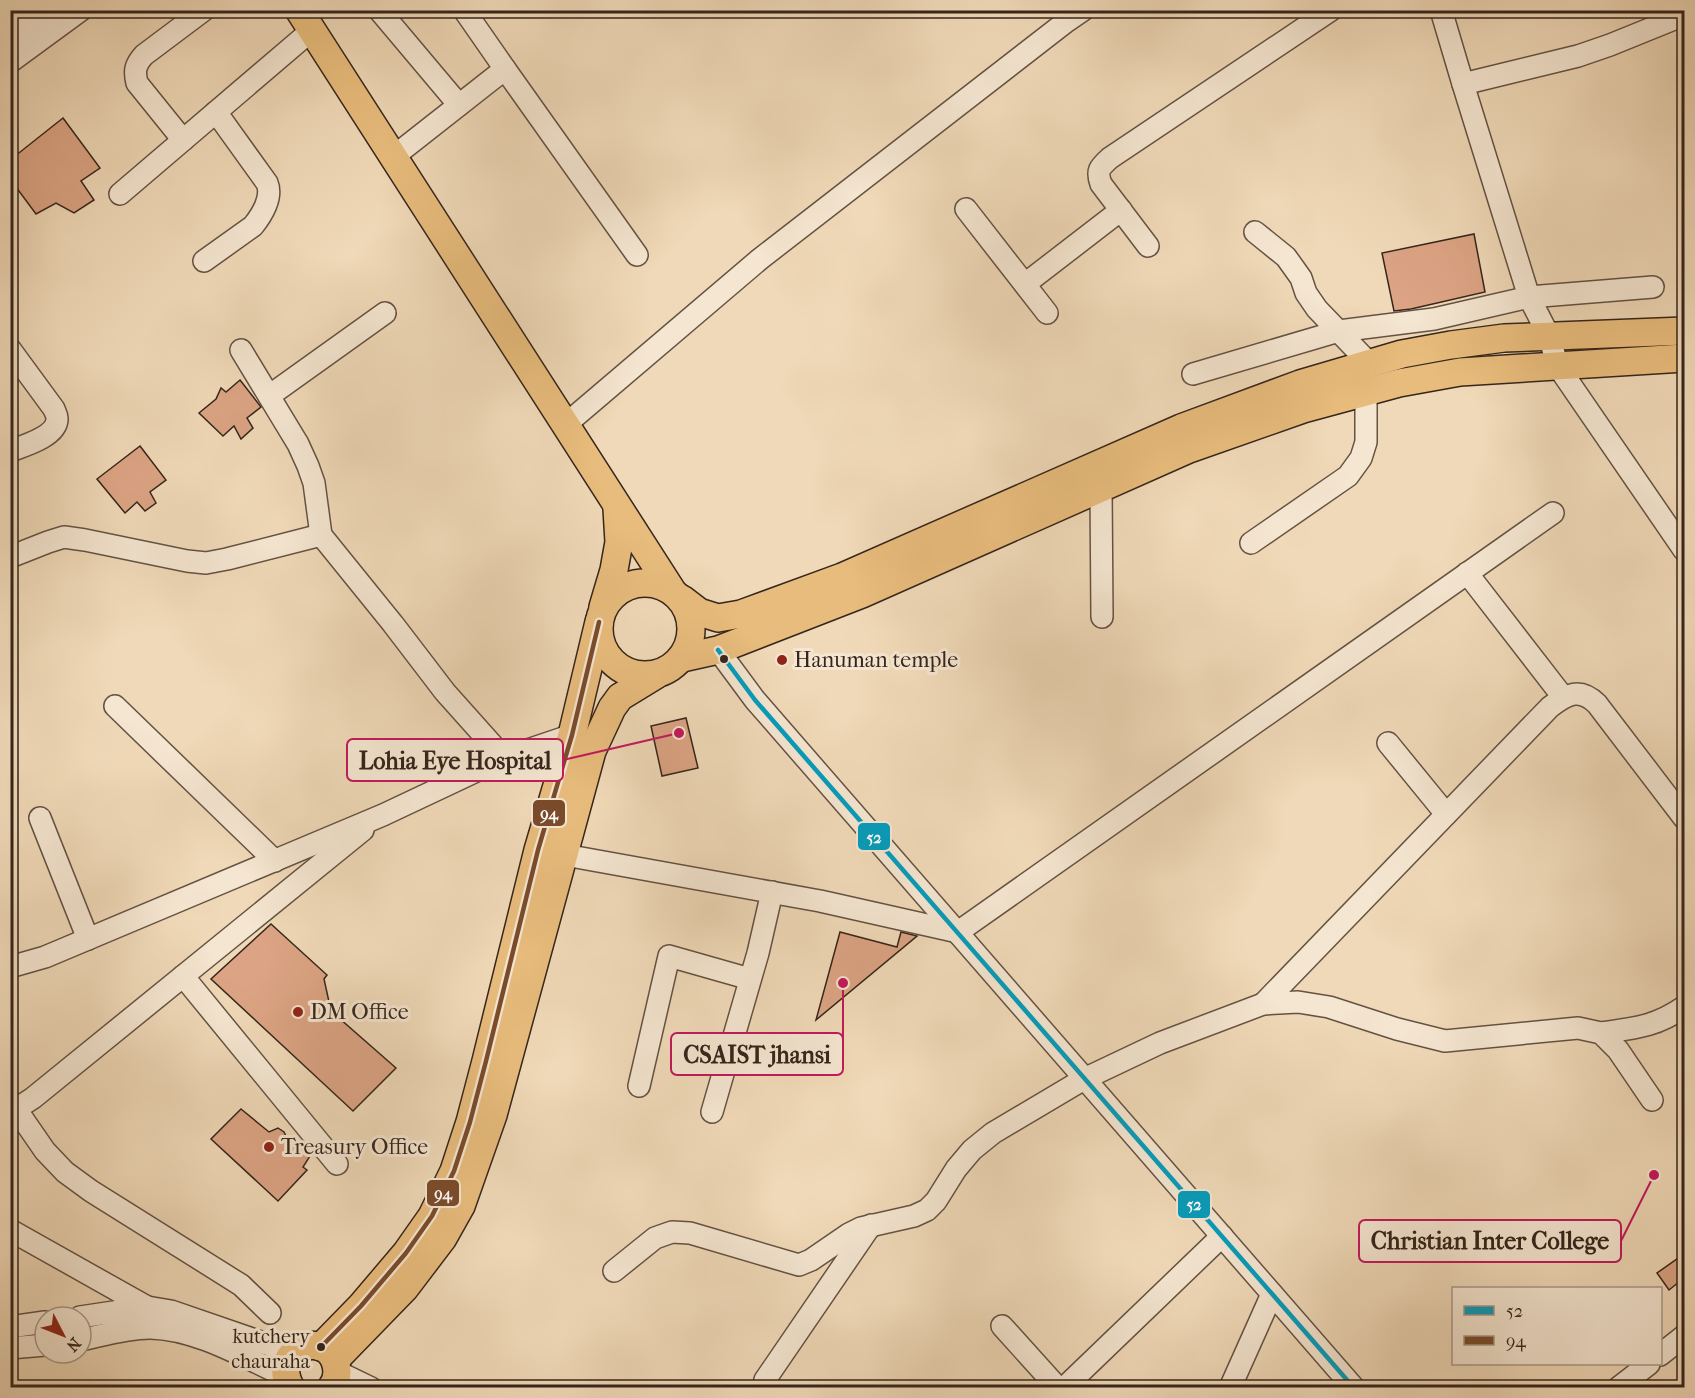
<svg xmlns="http://www.w3.org/2000/svg" width="1695" height="1398" viewBox="0 0 1695 1398" font-family="'IM FELL French Canon',serif">
<style>
.building{fill:#dca484;stroke:#35251c;stroke-width:1.5}
.lines{fill:none;stroke-linecap:round;stroke-linejoin:round}
.minor-casing{stroke:#645243;stroke-width:24}
.major-casing{stroke:#35251c;stroke-width:30}
.minor{stroke:#f5e6d1;stroke-width:21}
.major{stroke:#e8bc7c;stroke-width:27}
.bus-1-casing{stroke:#f5e6d1;stroke-width:9}
.bus-2-casing{stroke:#f5e6d1;stroke-width:9}
.bus-1{stroke:#059cbc;stroke-width:4.5}
.bus-2{stroke:#7a4b2a;stroke-width:4.5}
.bus-dot{fill:#35251c;stroke:#f5e6d1;stroke-width:2}
.poi-dot{fill:#8f2418;stroke:#f5e6d1;stroke-width:2}
.labels{text-anchor:middle;dominant-baseline:central;stroke-width:6;stroke-linejoin:round;paint-order:stroke}
.bus-label{font-size:20px;fill:#35251c;stroke:#f5e6d1;text-anchor:end}
.poi-label{font-size:22px;fill:#35251c;stroke:#f5e6d1;text-anchor:start}
.leader{fill:none;stroke:#c2185b;stroke-width:2}
.callout-dot{fill:#c2185b;stroke:#f5e6d1;stroke-width:2}
.callout{fill:#f5e6d1;stroke:#c2185b;stroke-width:2}
.callout-label{font-size:24px;text-anchor:middle;font-weight:bold;fill:#35251c}
.line-badge{stroke:#f5e6d1;stroke-width:2}
.badge-label{font-size:16px;text-anchor:middle;font-weight:bold;fill:#fff}
</style>
<rect width="100%" height="100%" fill="#f0d9b8"/>
<filter id="stains"><feTurbulence type="fractalNoise" baseFrequency=".00333" numOctaves="4"/><feColorMatrix values="0 0 0 0 .2 0 0 0 0 .09 0 0 0 0 .02 0 0 0 .5 -.17"/></filter>
<radialGradient id="worn" r=".72"><stop offset=".6" stop-color="#630" stop-opacity="0"/><stop offset="1" stop-color="#630" stop-opacity=".3"/></radialGradient>
<g class="building">
<path d="M63,118L100,168L81,181L94,200L74,213L56,203L36,214L10,179V160Z"/>
<path d="M1474,234L1485,292L1411,309L1394,311L1382,253Z"/>
<path d="M240,380L261,407L247,418L253,428L241,439L234,426L223,436L199,413L216,399L221,388L226,392Z"/>
<path d="M140,446L166,480L150,492L156,503L145,511L137,502L125,513L97,479Z"/>
<path d="M686,718L698,768L662,776L651,726Z"/>
<path d="M271,924L327,975L324,979L331,1011L396,1068L353,1111L211,979Z"/>
<path d="M840,932L897,947L901,932L917,936L816,1020Z"/>
<path d="M241,1109L269,1132L278,1128L284,1132L287,1138L310,1156L303,1167L307,1170L278,1201L211,1139Z"/>
<path d="M1684,1254V1278L1669,1290L1657,1273Z"/>
</g>
<g class="lines">
<defs>
<g id="minor">
<path d="M379,10L459,105"/>
<path d="M464,10L505,69"/>
<path d="M1441,10L1463,84"/>
<path d="M1684,15L1610,45L1578,56L1463,84L1529,297L1550,338L1557,365L1684,550"/>
<path d="M10,38L48,10"/>
<path d="M10,62L81,10"/>
<path d="M183,140L137,83C134,71 135,65 144,55L204,10"/>
<path d="M393,157L505,69L637,255"/>
<path d="M120,194L312,30"/>
<path d="M966,209L1047,313"/>
<path d="M1255,232L1286,257L1301,278L1306,293L1317,309L1370,364"/>
<path d="M1148,246L1101,184C1096,170 1100,167 1110,158L1331,10"/>
<path d="M204,261L253,226C262,215 273,197 267,183L216,112"/>
<path d="M1025,284L1121,210"/>
<path d="M10,349L54,409C55,412 57,415 57,418C58,436 24,446 10,451"/>
<path d="M241,350L298,444L308,466L314,483L321,535L393,624L445,692L504,758"/>
<path d="M1193,374L1339,331L1434,319L1529,297L1653,287"/>
<path d="M269,396L385,313"/>
<path d="M565,425L760,259L1067,21L1083,10"/>
<path d="M1101,488L1102,617"/>
<path d="M1251,543L1348,476L1361,458L1366,442V392"/>
<path d="M10,557L48,542L64,537L85,540L187,561L206,563L227,559L321,535"/>
<path d="M1467,573L1563,697"/>
<path d="M718,650L755,700L1354,1388"/>
<path d="M115,706L275,861"/>
<path d="M1388,743L1446,814"/>
<path d="M40,818L88,939"/>
<path d="M548,852L820,901L958,932L1553,513"/>
<path d="M10,967L45,957L383,815L504,758L572,735"/>
<path d="M183,976L337,1164"/>
<path d="M1263,1004L1550,707C1567,694 1580,687 1597,704L1684,818"/>
<path d="M1601,1033C1635,1028 1655,1027 1684,1007"/>
<path d="M639,1086L669,956L750,979"/>
<path d="M16,1109L45,1151L65,1172L91,1191L241,1285L270,1313"/>
<path d="M712,1112L758,953L772,892"/>
<path d="M10,1113L33,1098L363,830"/>
<path d="M10,1230L147,1307L148,1312"/>
<path d="M614,1271L655,1238L672,1232L690,1233L799,1265L811,1260L849,1234L861,1228L914,1216L927,1210L936,1201L956,1169L972,1150L993,1133L1084,1079L1160,1043L1263,1004L1298,1002L1329,1007L1397,1029L1445,1041L1578,1028L1601,1033L1618,1050L1652,1100"/>
<path d="M80,1317L147,1307L171,1311L293,1353"/>
<path d="M1002,1326L1058,1388"/>
<path d="M10,1327L45,1322"/>
<path d="M81,1340C104,1335 126,1328 150,1328C197,1329 243,1357 285,1376"/>
<path d="M10,1348L45,1345"/>
<path d="M1660,1355L1684,1336"/>
<path d="M338,1372L371,1388"/>
<path d="M763,1388L765,1380L871,1225"/>
<path d="M1064,1388L1222,1236"/>
<path d="M1230,1388L1272,1294"/>
<path d="M1618,1388L1649,1364"/>
</g>
<g id="major">
<path d="M299,10L671,589"/>
<circle cx="645" cy="629" r="46"/>
<path d="M682,599L699,612L718,618L741,614L842,577L1181,428L1300,384L1402,354L1451,345L1504,338L1684,331"/>
<path d="M603,607L614,570L619,542L617,509"/>
<path d="M682,658L718,650L862,594L1189,449L1303,409L1399,383L1460,372L1684,358"/>
<path d="M321,1347L361,1306L406,1253L432,1216L454,1171L470,1122L486,1061L538,850L572,735L599,622"/>
<path d="M335,1360L405,1288L443,1238L461,1206L493,1115L592,751L612,708L620,697L656,675"/>
<path d="M291,1388C268,1348 328,1328 336,1365C338,1373 337,1381 331,1388"/>
</g>
</defs>
<use href="#minor" class="minor-casing"/>
<use href="#major" class="major-casing"/>
<use href="#minor" class="minor"/>
<use href="#major" class="major"/>
<defs>
<path id="bus-1" d="M718,650L755,700L1354,1388"/>
<path id="bus-2" d="M321,1347L361,1306L406,1253L432,1216L454,1171L470,1122L486,1061L538,850L572,735L599,622"/>
</defs>
<use href="#bus-1" class="bus-1-casing"/>
<use href="#bus-2" class="bus-2-casing"/>
<use href="#bus-1" class="bus-1"/>
<use href="#bus-2" class="bus-2"/>
</g>
<g class="bus-dot">
<circle cx="724" cy="659" r="5"/>
<circle cx="321" cy="1347" r="5"/>
</g>
<g class="poi-dot">
<circle cx="782" cy="660" r="6"/>
<circle cx="298" cy="1012" r="6"/>
<circle cx="269" cy="1147" r="6"/>
</g>
<g class="labels">
<g class="bus-label">
<text x="310" y="1336">kutchery<tspan x="310" dy="25">chauraha</tspan></text>
</g>
<g class="poi-label">
<text x="794" y="660">Hanuman temple</text>
<text x="310" y="1012">DM Office</text>
<text x="281" y="1147">Treasury Office</text>
</g>
</g>
<path class="leader" d="M679 733L563 760M843 983L843 1054M1654 1175L1621 1241"/>
<g class="callout-dot">
<circle cx="679" cy="733" r="6"/>
<circle cx="843" cy="983" r="6"/>
<circle cx="1654" cy="1175" r="6"/>
</g>
<g class="callout">
<rect x="347" y="739" width="216" height="42" rx="6"/>
<rect x="671" y="1033" width="172" height="42" rx="6"/>
<rect x="1359" y="1220" width="262" height="42" rx="6"/>
</g>
<g class="callout-label">
<text x="455" y="769">Lohia Eye Hospital</text>
<text x="757" y="1063">CSAIST jhansi</text>
<text x="1490" y="1249">Christian Inter College</text>
</g>
<g class="line-badge">
<rect x="532" y="799" width="34" height="28" rx="6" fill="#7a4b2a"/>
<rect x="857" y="822" width="34" height="29" rx="6" fill="#059cbc"/>
<rect x="426" y="1179" width="34" height="28" rx="6" fill="#7a4b2a"/>
<rect x="1177" y="1190" width="34" height="29" rx="6" fill="#059cbc"/>
</g>
<g class="badge-label">
<text x="549" y="819">94</text>
<text x="874" y="843">52</text>
<text x="443" y="1199">94</text>
<text x="1194" y="1210">52</text>
</g>
<rect width="1695" height="1398" fill="none" stroke="#f0d9b8" stroke-width="36"/>
<rect x="12" y="12" width="1671" height="1374" fill="none" stroke="#35251c" stroke-width="3"/>
<rect x="18" y="18" width="1659" height="1362" fill="none" stroke="#35251c" stroke-width="1.5"/>
<rect x="1452" y="1287" width="210" height="78" fill="#f5e6d1" stroke="#a89989" stroke-width="1.5"/>
<rect x="1464" y="1306" width="30" height="9" fill="#059cbc" stroke="#a89989" stroke-width="1.5"/>
<text x="1506" y="1317" font-size="18" fill="#35251c">52</text>
<rect x="1464" y="1336" width="30" height="9" fill="#7a4b2a" stroke="#a89989" stroke-width="1.5"/>
<text x="1506" y="1347" font-size="18" fill="#35251c">94</text>
<g transform="translate(63 1335) rotate(132)"><circle r="28" fill="#f5e6d1" stroke="#a89989" stroke-width="1.5"/>
<path d="M0-4.5L10 22L0 15L-10 22Z" fill="#8f2418"/>
<text y="-9" font-size="16" font-weight="bold" text-anchor="middle" fill="#35251c">N</text>
</g>
<rect width="100%" height="100%" filter="url(#stains)"/>
<rect width="100%" height="100%" fill="url(#worn)"/>
</svg>
